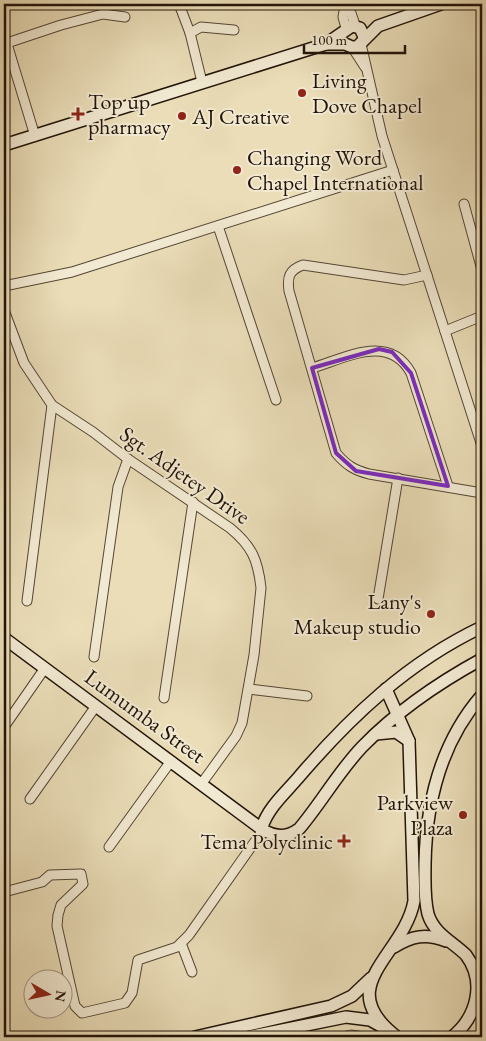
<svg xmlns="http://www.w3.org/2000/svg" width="486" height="1041" viewBox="0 0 486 1041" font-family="'EB Garamond',serif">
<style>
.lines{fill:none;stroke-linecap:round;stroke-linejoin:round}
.street-casing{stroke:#544635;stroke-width:11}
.secondary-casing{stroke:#221409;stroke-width:14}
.street{stroke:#f1e9d1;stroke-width:9}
.secondary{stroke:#f1e9d1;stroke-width:11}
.marked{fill:none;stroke:#7b2cbf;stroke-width:4;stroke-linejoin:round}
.poi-dot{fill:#8f2418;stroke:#f1e9d1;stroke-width:2}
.labels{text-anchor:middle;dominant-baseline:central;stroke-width:4;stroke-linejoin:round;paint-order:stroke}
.poi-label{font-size:22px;fill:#221409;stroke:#f1e9d1;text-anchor:start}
.street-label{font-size:22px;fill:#221409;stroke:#f1e9d1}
</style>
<rect width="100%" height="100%" fill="#eaddb8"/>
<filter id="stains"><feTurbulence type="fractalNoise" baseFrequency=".004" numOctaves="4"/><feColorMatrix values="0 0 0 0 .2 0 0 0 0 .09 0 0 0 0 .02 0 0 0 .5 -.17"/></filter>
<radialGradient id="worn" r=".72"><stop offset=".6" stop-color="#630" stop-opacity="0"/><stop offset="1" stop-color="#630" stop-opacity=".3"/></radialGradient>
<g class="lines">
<defs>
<g id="street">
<path d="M179,4L190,33L202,82"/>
<path d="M344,4L351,13L355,25"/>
<path d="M345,5L343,17L346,28"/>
<path d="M190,33L201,27L234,30"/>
<path d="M4,34L35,136"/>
<path d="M7,43L61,25L103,14L125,17"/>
<path d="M361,44L382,136L482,446"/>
<path d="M352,47L365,67"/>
<path d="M464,204L482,270"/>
<path d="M218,226L276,400"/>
<path d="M427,275L404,280L303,265C289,270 287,277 289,291L336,453C346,465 354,470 369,474L482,493"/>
<path d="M4,286L72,272L393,170"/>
<path d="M4,310L24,363L52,405L93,432L128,459L230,528C252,546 258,560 261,588L254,655L242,723L236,736L202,783"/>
<path d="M445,331L482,316"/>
<path d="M312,368C346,358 389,333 411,373L448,486"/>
<path d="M378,599L398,478"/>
<path d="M27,601L52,405"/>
<path d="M94,657L118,487L128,459"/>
<path d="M249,689L307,696"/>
<path d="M164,698L193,502"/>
<path d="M4,727L45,668"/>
<path d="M30,799L96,706"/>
<path d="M109,847L171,761"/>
<path d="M4,892L42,882L50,875L81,874L83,884L61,905L58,915L57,926L75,1006L82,1013L125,1003L132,993L138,960L177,947L189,935L263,830"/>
<path d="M181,943L192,972"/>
<path d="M342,1037L351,1035L364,1037"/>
</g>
<g id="secondary">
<path d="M326,44L352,26L360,28L364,37"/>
<path d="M4,145L326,44H345L352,47H357L378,26L441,4"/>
<path d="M4,638L263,830C276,837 286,838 299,829C321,803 339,771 362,747C397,711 438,683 482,659"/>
<path d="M386,689L409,741L414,901C404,956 330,986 397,1037"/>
<path d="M376,734L396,732L409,741"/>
<path d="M262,827C268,808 285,793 298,778C350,717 408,662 482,627"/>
<path d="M394,947C412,936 426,933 446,941"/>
<path d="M195,1037L331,1006L352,996L371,978"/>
<path d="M247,1037L346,1017L370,1020L381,1026"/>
<path d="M452,1037C477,1017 486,982 466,955C453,942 434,934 428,914C424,898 425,881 425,864C426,802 441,742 482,695"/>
</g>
</defs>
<use href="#street" class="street-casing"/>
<use href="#secondary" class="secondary-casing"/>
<use href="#street" class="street"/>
<use href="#secondary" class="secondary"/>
</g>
<path class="marked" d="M379,349L392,352L411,373L448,486L356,471L336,453L312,368Z"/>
<g class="poi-dot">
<circle cx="302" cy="93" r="5"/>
<path d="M75.5 106.5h5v5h5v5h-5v5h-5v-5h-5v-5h5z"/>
<circle cx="182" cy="116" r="5"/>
<circle cx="237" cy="170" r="5"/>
<circle cx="431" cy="614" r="5"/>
<circle cx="463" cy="815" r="5"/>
<path d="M341.5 833.5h5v5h5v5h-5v5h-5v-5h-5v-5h5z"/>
</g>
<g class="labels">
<g class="poi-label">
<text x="312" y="80">Living<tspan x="312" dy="25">Dove Chapel</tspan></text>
<text x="88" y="101">Top up<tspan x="88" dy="25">pharmacy</tspan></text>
<text x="192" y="116">AJ Creative</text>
<text x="247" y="157">Changing Word<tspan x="247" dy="25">Chapel International</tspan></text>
<text x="421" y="601" text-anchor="end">Lany's<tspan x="421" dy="25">Makeup studio</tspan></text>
<text x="453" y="802" text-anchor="end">Parkview<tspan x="453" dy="25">Plaza</tspan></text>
<text x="333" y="841" text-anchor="end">Tema Polyclinic</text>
</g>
<g class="street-label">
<text transform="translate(185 475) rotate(35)">Sgt. Adjetey Drive</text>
<text transform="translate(145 716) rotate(36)">Lumumba Street</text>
</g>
</g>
<rect width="486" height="1041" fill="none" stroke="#eaddb8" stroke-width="20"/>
<rect x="5" y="5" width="476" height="1031" fill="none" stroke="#221409" stroke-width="2.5"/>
<rect x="10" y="10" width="466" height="1021" fill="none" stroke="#221409"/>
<g transform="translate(48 994) rotate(99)"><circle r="24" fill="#f1e9d1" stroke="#9e9481"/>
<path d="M0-4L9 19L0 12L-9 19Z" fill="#8f2418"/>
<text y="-8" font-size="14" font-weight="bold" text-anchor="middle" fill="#221409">N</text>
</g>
<path d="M304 45v8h101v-8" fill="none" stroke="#221409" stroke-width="2.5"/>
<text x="311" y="45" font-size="15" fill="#221409" stroke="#f1e9d1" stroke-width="4" paint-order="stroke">100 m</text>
<rect width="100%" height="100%" filter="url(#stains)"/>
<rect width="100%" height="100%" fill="url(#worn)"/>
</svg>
